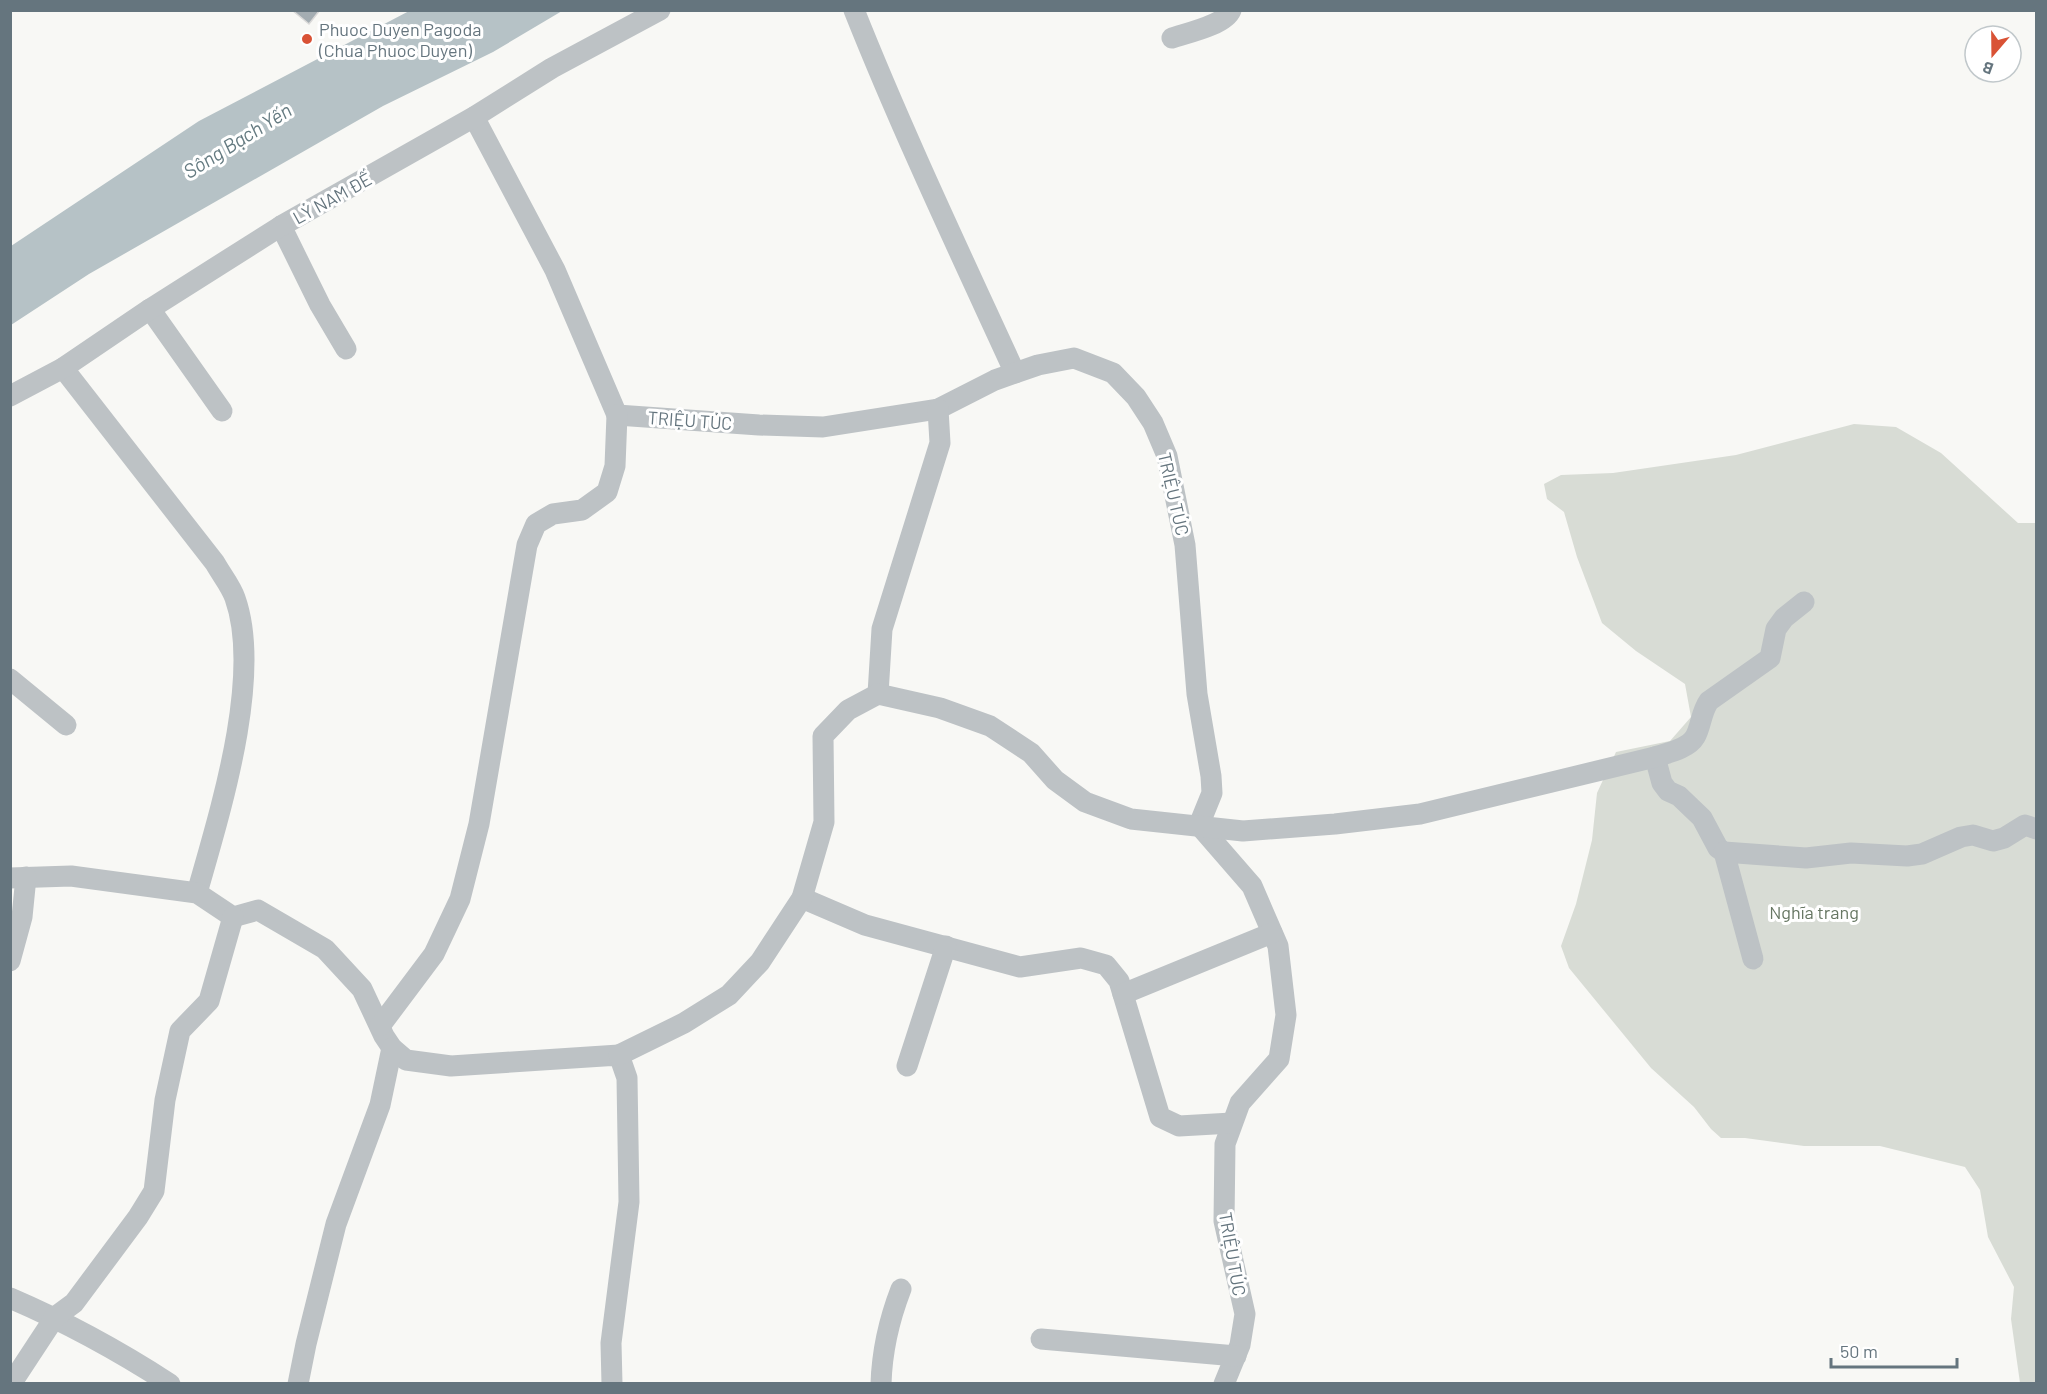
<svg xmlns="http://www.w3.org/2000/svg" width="2047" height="1394" viewBox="0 0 2047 1394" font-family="Barlow,sans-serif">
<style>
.green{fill:#d8dcd5}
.water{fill:#b6c2c6}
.building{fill:#a4adb2;stroke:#dad9d8;stroke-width:1.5}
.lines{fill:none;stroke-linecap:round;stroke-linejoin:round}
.minor{stroke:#bdc2c5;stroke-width:21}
.poi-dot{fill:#d95235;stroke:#fff;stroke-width:2}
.labels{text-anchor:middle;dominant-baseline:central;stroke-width:6;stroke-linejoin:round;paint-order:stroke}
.poi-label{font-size:18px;fill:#65757e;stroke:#fff;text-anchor:start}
.street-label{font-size:18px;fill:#65757e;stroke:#fff}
.park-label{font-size:18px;fill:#677763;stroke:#fff}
.water-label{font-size:20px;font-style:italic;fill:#647a80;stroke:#fff}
</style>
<rect width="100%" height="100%" fill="#f8f8f5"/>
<path class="green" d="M1854,424L1896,427L1941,453L2018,523H2036V1383H2020L2011,1319L2014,1287L1988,1237L1980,1190L1965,1167L1880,1146H1804L1745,1138H1721L1711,1129L1694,1107L1651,1068L1569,968L1561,946L1576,904L1592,840L1597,793L1616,752L1670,741L1691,717L1685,684L1636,651L1602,623L1577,557L1564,512L1547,499L1544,484L1561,475L1613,473L1736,455Z"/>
<path class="water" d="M411,10L562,11L493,52L383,106L89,274L11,325V246L199,121Z"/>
<path class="building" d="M292,10H320L309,24Z"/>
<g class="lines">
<g class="minor">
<path d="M854,10C903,133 960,253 1015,373"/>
<path d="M1172,38C1187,33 1225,25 1231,10"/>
<path d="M474,117L555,270L617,415L759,425L823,427L938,409L995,380L1038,365L1074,358L1113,373L1136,397L1153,423L1167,456L1185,545L1197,694L1211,776L1212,793L1199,825L1252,886L1278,946L1286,1015L1279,1059L1240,1103L1225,1144L1224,1221L1245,1314L1240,1345L1224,1384"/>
<path d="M281,226L320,305L346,349"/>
<path d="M150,309L222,411"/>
<path d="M63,368L215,563C221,574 231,586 235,598C263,677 219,815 197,893"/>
<path d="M10,396L63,368L150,309L281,226L474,117L552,68L660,10"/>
<path d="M10,679L66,725"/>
<path d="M878,694L882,629L940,443L938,409"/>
<path d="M1655,757L1662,783L1668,791L1679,796L1702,818L1718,848L1724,852L1806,858L1851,853L1907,856L1922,854L1961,837L1973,835L1993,841L2004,838L2025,825L2036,829"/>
<path d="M1724,852L1753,959"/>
<path d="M10,878L71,876L197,893L233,917L258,910L325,949L362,989L384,1036L392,1048L406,1060L451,1066L619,1055L627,1078L629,1202L611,1343L612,1384"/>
<path d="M802,898L865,925L1020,967L1081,958L1106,965L1119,981L1160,1117L1179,1126L1232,1123"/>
<path d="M10,961L22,917L26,877"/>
<path d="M1123,994L1272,933"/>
<path d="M380,1026L434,954L460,899L479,824L527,545L536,524L553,514L582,510L607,492L615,466L617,415"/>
<path d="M619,1055L684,1023L729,995L760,962L802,898L824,822L823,736L848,710L878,694L940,708L990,726L1031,753L1055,780L1085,802L1131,819L1243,831L1335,824L1420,814L1655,757C1667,753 1688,749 1695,737C1701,727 1701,712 1709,701L1770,658L1776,629L1784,618L1804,602"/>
<path d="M907,1066L946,946"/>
<path d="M10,1298C66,1322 119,1351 170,1384"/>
<path d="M1041,1339L1236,1356"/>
<path d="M11,1384L55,1317L74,1303L138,1217L154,1191L165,1100L180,1031L209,1001L233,917"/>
<path d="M298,1384L306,1344L336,1224L380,1105L392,1048"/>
<path d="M881,1384C882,1350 889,1320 901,1289"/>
</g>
</g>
<circle class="poi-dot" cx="307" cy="39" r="6"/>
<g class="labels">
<g class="poi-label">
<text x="319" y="29">Phuoc Duyen Pagoda<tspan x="319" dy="21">(Chua Phuoc Duyen)</tspan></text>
</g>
<g class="street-label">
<text transform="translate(332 198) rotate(-29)">LÝ NAM ĐẾ</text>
<text transform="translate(690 420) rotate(4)">TRIỆU TÚC</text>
<text transform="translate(1174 494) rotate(77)">TRIỆU TÚC</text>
<text transform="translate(1233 1254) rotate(80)">TRIỆU TÚC</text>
</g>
<g class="park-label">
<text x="1814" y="912">Nghĩa trang</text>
</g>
<g class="water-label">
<text transform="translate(237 140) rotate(-32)">Sông Bạch Yến</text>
</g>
</g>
<rect width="2047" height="1394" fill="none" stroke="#65757e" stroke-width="24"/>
<g transform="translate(1993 54) rotate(200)"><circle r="28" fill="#ffffff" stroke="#c1c8cb" stroke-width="1.5"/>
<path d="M0-4.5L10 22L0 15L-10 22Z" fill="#d95235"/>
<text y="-9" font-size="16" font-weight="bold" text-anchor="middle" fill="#65757e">B</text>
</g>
<path d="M1831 1358v9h126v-9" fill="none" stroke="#65757e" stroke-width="3"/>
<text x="1840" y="1358" font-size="18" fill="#65757e" stroke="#ffffff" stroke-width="4.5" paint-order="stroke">50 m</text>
</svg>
